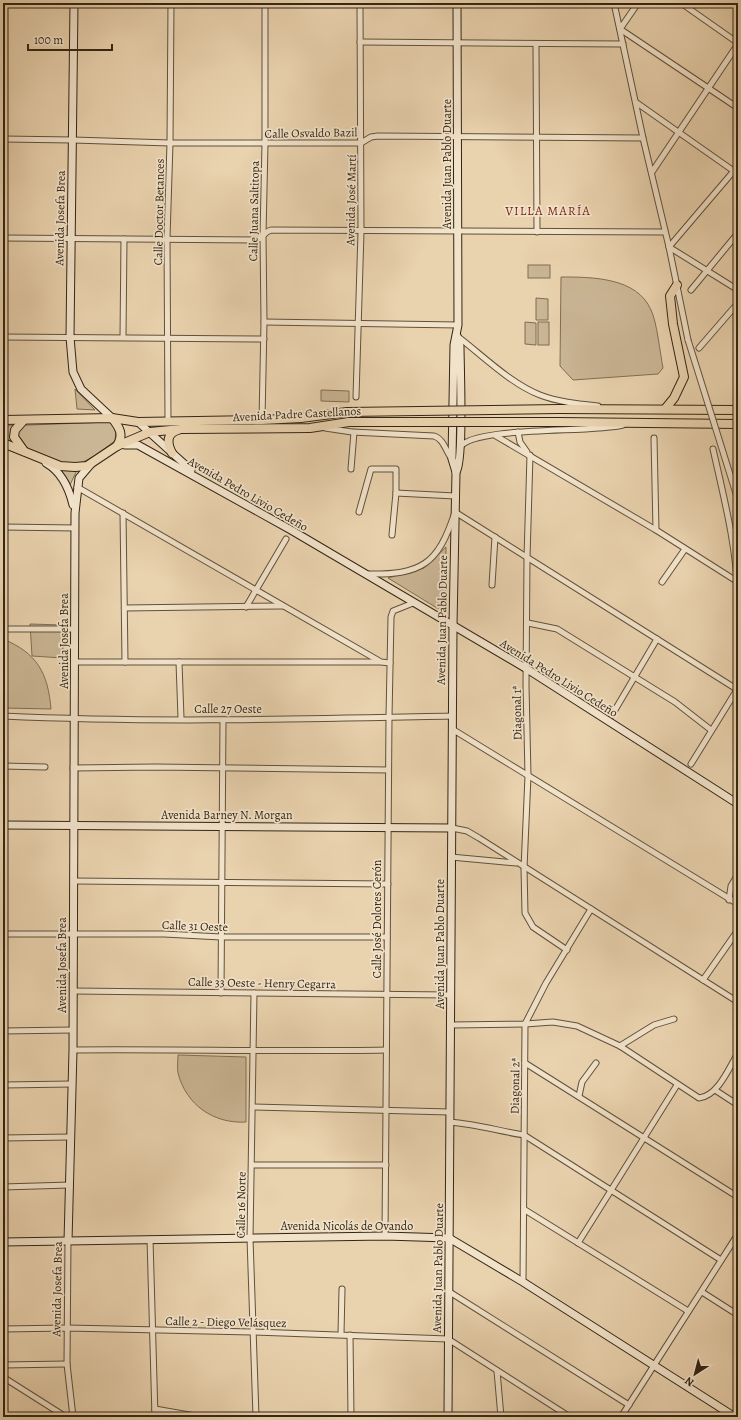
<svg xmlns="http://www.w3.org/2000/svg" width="741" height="1420" viewBox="0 0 741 1420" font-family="Alegreya,serif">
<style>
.green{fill:#cab594;stroke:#7f6e54}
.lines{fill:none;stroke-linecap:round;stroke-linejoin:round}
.street-casing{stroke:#61513a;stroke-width:7}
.secondary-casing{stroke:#342614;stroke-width:9}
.primary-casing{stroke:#342614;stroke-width:10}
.street{stroke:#f1e2ca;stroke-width:5}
.secondary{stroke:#f1e2ca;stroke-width:7}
.primary{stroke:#e9d2ae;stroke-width:8}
.street-bridge-casing{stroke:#61513a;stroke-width:7;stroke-linecap:butt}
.primary-bridge-casing{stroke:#342614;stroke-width:10;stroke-linecap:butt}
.street-bridge{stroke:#f1e2ca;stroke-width:5}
.primary-bridge{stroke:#e9d2ae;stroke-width:8}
.labels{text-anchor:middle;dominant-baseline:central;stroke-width:3.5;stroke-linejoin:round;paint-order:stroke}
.street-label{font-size:12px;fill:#342614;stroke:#f1e2ca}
.neighbourhood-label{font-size:13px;letter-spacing:1px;fill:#7a1f14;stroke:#f1e2ca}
</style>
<rect width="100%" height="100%" fill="#e9d2ae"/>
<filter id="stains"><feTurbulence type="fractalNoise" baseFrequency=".005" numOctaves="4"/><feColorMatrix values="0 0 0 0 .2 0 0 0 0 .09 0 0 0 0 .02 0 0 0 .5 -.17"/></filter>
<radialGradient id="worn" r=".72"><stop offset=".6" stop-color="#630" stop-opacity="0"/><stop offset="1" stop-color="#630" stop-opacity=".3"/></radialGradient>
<g class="green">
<rect x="528" y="265" width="22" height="13"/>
<path d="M561,277C591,277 637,277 651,310C657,322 660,353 663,368L658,374L573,380L560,366Z"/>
<path d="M536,298L548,299V320H536Z"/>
<path d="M525,322L536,323V345L525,344Z"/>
<rect x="538" y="322" width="11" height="23"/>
<path d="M75,389L95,410L77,409Z"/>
<path d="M321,390L349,391V402L321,401Z"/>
<path d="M109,422L116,429L115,441C106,447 97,455 87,460C64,473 23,449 3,437V426Z"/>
<path d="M61,470H77L70,485V484Z"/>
<path d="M446,547V604L441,608H437L388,578L424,568Z"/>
<path d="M30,624L63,625V658L32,656Z"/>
<path d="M3,639C37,653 48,673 51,709L3,708Z"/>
<path d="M178,1055L246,1057V1122C214,1124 186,1105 178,1073C177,1068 178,1060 178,1055Z"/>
</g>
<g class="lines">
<defs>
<g id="street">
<path d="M614,3L643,138L669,247L688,340"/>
<path d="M638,3L620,29L738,108"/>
<path d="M681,3L738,43"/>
<path d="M360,42L623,44"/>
<path d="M536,44L537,232"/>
<path d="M637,103L738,174"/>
<path d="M3,139L73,140L170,143H361L371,137L378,136L643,138"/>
<path d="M738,166L669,247L738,290"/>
<path d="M652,172L738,44"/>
<path d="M3,238L256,240C262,239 264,232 271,230L665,232"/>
<path d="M691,290L738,233"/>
<path d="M264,322L458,325"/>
<path d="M457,336C482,355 511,384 540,395C558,402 579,404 598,406"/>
<path d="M3,337L264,339"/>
<path d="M123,337L124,239"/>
<path d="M699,348L738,303"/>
<path d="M356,397L361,232L360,3"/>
<path d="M262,420L264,322L263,235L265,144V3"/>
<path d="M168,421L167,238L170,143L171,3"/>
<path d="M325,428L352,432L434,436C444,439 446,452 452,459"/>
<path d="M518,432L520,442L527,452"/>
<path d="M496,436L656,530L738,582"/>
<path d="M654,438L656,530"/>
<path d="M460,447C475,426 593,433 623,425"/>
<path d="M713,449C724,498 737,548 738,599"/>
<path d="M530,455L527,558L526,685L528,776L524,868L525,913L533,927L567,950"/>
<path d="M351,469L354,432"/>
<path d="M77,487L381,662L390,663"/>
<path d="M396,493L455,496"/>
<path d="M359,512L371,469H396V493L392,535"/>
<path d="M123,513L125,662"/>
<path d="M3,527L75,528"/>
<path d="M367,574C421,575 438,565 455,512L738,690"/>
<path d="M662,582L685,549"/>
<path d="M492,585L495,537"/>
<path d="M246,607L286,539"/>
<path d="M125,608L283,606"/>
<path d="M528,623L557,629L675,702L711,730"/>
<path d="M3,629H75"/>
<path d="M74,662H379"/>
<path d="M179,662L181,718"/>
<path d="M738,669V703"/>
<path d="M612,715L657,639"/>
<path d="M3,716C153,723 303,719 452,716"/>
<path d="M452,729L738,904"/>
<path d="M691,764L738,688"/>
<path d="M3,766L45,767"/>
<path d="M73,768L155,767L388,770"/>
<path d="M452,828L467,831L479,838L738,1002"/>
<path d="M451,857L516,863"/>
<path d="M74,881L388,884"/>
<path d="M729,900L731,886L738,874"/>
<path d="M3,934H164L221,937H387"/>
<path d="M703,980L738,930"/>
<path d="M73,991L450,995"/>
<path d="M221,993L223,720"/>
<path d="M254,993L250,1238L256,1417"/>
<path d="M450,1025L525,1024L553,1022L577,1026L620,1046L699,1098C718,1096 729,1068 738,1053"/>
<path d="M3,1031L73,1030"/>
<path d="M620,1046L654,1025L674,1019"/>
<path d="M73,1050C178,1049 282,1052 386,1050"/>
<path d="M525,1063L738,1197"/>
<path d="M3,1085L72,1084"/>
<path d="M715,1090L738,1105"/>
<path d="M579,1096L582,1082L596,1063"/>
<path d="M253,1107L450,1112"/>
<path d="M450,1122C475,1124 499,1131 524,1135L721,1260"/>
<path d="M3,1138L70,1137"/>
<path d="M252,1165H386"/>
<path d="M3,1187L70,1185"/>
<path d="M525,1210L688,1311"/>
<path d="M385,1236L389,717L391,617L393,611L413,603"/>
<path d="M150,1239L155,1417"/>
<path d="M68,1241L67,1364L73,1417"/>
<path d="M578,1243L677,1085"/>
<path d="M523,1282L525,1024L546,983L591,909"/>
<path d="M448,1291L629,1405"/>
<path d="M702,1292L738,1315"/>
<path d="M3,1329L67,1328L252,1332L448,1339L570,1417"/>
<path d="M341,1334L342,1289"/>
<path d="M350,1335L351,1417"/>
<path d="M3,1365L67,1364"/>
<path d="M497,1371L501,1417"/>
<path d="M3,1374L6,1379L66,1417"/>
<path d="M155,1409L195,1416L234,1417"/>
<path d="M621,1417L738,1234"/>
</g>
<g id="secondary">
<path d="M74,3L70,337L73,372L81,389L112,418"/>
<path d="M138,422L191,470"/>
<path d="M125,445H138L291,530L527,669L738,804"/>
<path d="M46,463C62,472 69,488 73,505"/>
<path d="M456,472C464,463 460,364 460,346L457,336"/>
<path d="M3,825L452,828"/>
<path d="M68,1241L73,1050L75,513L79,478L91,464"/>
<path d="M3,1242L385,1236L449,1238L523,1282L735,1417"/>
<path d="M448,1417L453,626L456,472L452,459L454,345L458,325L457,3"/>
</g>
<g id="primary">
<path d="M559,409L738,410"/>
<path d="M665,409L674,398L684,377L673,324L670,296L677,285"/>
<path d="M112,418C120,428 124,435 117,446"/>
<path d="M3,420L112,418L138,422L262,420L301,418L347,412"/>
<path d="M23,421L15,430L14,437L24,451"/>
<path d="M558,422L738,424"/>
<path d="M3,443L60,466L75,467L87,466L117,446L150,432L181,429L310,428L349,422"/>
<path d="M172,453C167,444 166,433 178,430"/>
</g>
</defs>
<use href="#street" class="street-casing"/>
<use href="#secondary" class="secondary-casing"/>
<use href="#primary" class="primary-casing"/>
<use href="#street" class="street"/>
<use href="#secondary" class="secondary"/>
<use href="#primary" class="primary"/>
<defs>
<path id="street-bridge" d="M688,340L738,500"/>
<g id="primary-bridge">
<path d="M347,412L559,409"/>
<path d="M349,422H558"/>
</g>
</defs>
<use href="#street-bridge" class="street-bridge-casing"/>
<use href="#primary-bridge" class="primary-bridge-casing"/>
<use href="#street-bridge" class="street-bridge"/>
<use href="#primary-bridge" class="primary-bridge"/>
</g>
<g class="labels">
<g class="street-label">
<text transform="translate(311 133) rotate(-1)">Calle Osvaldo Bazil</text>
<text transform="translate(447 164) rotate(-90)">Avenida Juan Pablo Duarte</text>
<text transform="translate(351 200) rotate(-89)">Avenida José Martí</text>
<text transform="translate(254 211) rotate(-89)">Calle Juana Saltitopa</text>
<text transform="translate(159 212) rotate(-89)">Calle Doctor Betances</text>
<text transform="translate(60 218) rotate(-89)">Avenida Josefa Brea</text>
<text transform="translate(297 414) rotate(-3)">Avenida Padre Castellanos</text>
<text transform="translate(248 494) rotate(30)">Avenida Pedro Livio Cedeño</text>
<text transform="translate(442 620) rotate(-89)">Avenida Juan Pablo Duarte</text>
<text transform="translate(64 641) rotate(-90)">Avenida Josefa Brea</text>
<text transform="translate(559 678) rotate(32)">Avenida Pedro Livio Cedeño</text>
<text x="228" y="709">Calle 27 Oeste</text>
<text transform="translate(517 713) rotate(-91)">Diagonal 1ª</text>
<text x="227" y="815">Avenida Barney N. Morgan</text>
<text transform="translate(377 919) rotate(-90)">Calle José Dolores Cerón</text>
<text transform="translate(195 926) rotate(2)">Calle 31 Oeste</text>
<text transform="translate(440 944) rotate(-90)">Avenida Juan Pablo Duarte</text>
<text transform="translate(62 965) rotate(-90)">Avenida Josefa Brea</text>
<text transform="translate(262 983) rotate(1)">Calle 33 Oeste - Henry Cegarra</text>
<text transform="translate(515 1086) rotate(-89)">Diagonal 2ª</text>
<text transform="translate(241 1205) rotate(-89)">Calle 16 Norte</text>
<text x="347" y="1226">Avenida Nicolás de Ovando</text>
<text transform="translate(438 1268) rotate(-89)">Avenida Juan Pablo Duarte</text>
<text transform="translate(57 1289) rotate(-89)">Avenida Josefa Brea</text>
<text transform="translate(226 1322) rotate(1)">Calle 2 - Diego Velásquez</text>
</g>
<g class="neighbourhood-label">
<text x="548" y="210">VILLA MARÍA</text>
</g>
</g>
<rect width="741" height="1420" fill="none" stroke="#e9d2ae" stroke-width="16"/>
<rect x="4" y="4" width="733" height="1412" fill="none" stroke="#342614" stroke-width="2"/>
<rect x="8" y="8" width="725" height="1404" fill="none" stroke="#342614"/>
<g transform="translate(695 1374) rotate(216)" stroke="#f1e2ca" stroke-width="3" paint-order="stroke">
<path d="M0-3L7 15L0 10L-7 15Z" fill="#342614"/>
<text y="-6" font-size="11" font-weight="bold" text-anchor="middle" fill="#342614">N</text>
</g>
<path d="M28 44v6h84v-6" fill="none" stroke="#342614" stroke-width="2"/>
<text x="34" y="44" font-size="12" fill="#342614" stroke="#f1e2ca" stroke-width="3" paint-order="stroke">100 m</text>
<rect width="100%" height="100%" filter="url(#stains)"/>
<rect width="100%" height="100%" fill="url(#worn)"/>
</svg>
